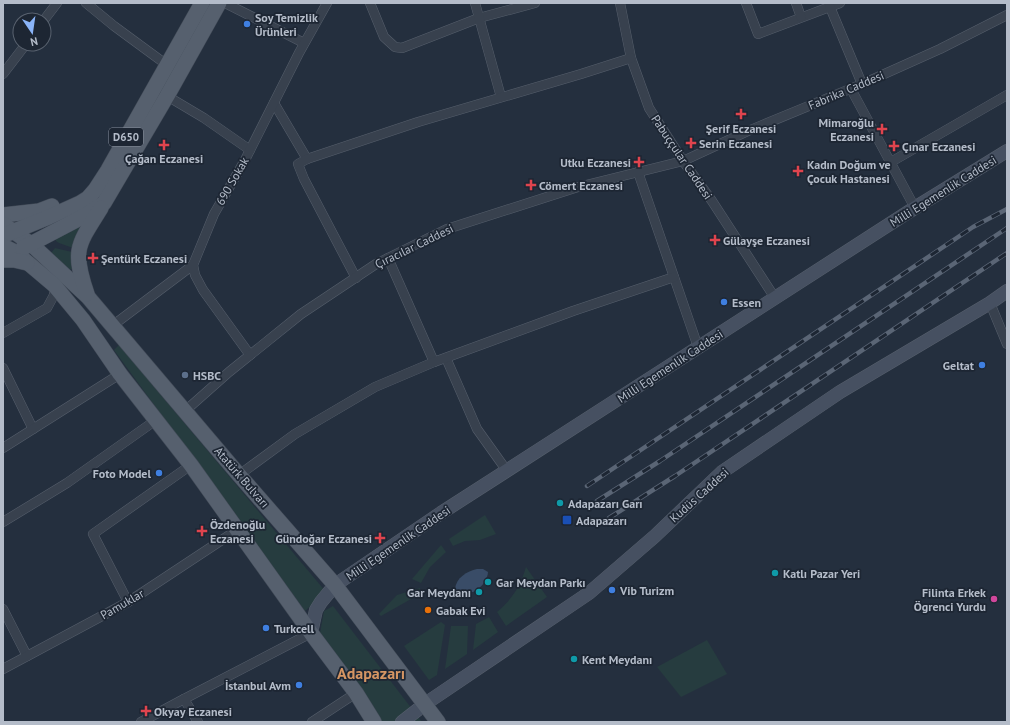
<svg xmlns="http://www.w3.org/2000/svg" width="1010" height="725" viewBox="0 0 1010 725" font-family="'PT Sans',sans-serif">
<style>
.green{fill:#263c3f}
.water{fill:#394c67}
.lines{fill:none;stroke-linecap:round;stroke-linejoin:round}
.street-casing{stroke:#565f6c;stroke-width:10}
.secondary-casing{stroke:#565f6c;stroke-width:14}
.primary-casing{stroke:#414a57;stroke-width:16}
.street{stroke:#38414e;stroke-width:9}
.secondary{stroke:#465061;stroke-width:13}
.primary{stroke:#56606e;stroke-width:15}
.rail-casing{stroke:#5a6575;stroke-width:4.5}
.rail{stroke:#1d2633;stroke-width:3;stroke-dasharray:9;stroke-linecap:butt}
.shop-dot{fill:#3f7fe0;stroke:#1d2633;stroke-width:1.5}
.health-dot{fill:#e0444e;stroke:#1d2633;stroke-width:1.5}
.service-dot{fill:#5c6f8a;stroke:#1d2633;stroke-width:1.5}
.culture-dot{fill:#0f9aa8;stroke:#1d2633;stroke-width:1.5}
.transit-dot{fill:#1a4fb4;stroke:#1d2633;stroke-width:1.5}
.hotel-dot{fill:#d1479c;stroke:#1d2633;stroke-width:1.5}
.food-dot{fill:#e8710a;stroke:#1d2633;stroke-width:1.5}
.labels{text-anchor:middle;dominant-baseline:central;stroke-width:3.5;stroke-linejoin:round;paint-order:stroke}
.shield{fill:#1d2633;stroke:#878f9c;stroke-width:1}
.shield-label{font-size:11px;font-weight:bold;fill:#b4bcc9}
.poi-label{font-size:12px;font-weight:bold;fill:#b4bcc9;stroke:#1d2633;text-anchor:start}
.street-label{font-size:12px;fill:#b4bcc9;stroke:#1d2633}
.district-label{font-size:16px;font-weight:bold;fill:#d59563;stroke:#1d2633}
</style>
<rect width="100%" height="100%" fill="#242f3e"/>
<g class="green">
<path d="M85,223L73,248L59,243L56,241V236Z"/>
<path d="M55,248L72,252L74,268L69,270L51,253Z"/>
<path d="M119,345L326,592L305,611L114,350Z"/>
<path d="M485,515L496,534L480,540L465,541L453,546L449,539Z"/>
<path d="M441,545L446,552L430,567L421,583L412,579Z"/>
<path d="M526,567L547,597L506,626L497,612C513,598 520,587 526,567Z"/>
<path d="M420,588V594L381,616L379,614L397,595Z"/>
<path d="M333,606L422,722H380L320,633L324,611Z"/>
<path d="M489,617L498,632L473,650L476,624Z"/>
<path d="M441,622L445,625L437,675L429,680L404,646Z"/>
<path d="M451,626H468L467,654L445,669Z"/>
<path d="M707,640L727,674L681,697L657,667Z"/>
</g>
<path class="water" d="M477,569H483L488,572C487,586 470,598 456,593L455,589C456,578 467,571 477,569Z"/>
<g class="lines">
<defs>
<g id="street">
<path d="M86,3L114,26L167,65"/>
<path d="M225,3L304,43"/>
<path d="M370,3L384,37L395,47L402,48L479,18L535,3"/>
<path d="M475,3L501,97"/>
<path d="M620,3L631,58L649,108L683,161L712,201L775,298"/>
<path d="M746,3L758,34L840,3"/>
<path d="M796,3L801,17"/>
<path d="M830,7L862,84"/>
<path d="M44,20L57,3"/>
<path d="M3,74L26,44"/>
<path d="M851,89L915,208"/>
<path d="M167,96L204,118L250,150"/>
<path d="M274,103L307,159"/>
<path d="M891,162L1007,95"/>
<path d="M638,172L698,347"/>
<path d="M388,258L434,362"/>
<path d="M356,278L304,179L298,164L307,159L418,122L581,74L631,58"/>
<path d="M990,303L1007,344"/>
<path d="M112,326L193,265"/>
<path d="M3,333L47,308L54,295V285"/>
<path d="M250,355L203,290L195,275L193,265L214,214L245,160L299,53L327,3"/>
<path d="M446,358L477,429L507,471"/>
<path d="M3,368L33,429"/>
<path d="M185,411L229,372L301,314L376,264L447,229L578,187L683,161L748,131L862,84L940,49L1007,15"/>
<path d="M3,448L120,374"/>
<path d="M239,475L295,434L375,387L434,362L573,311L674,277"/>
<path d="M3,522L67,483L156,420"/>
<path d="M128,602L93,534L191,465"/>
<path d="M3,609L27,656"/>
<path d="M3,669L128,602L237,530"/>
<path d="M184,699L311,633"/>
<path d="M141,722L184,699L198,722"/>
<path d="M312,722L356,693"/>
</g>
<g id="secondary">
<path d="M311,633L316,610L321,602L335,585L441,513L913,209L1007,151"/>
<path d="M402,722L425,704L589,593L655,536L722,472L840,392L990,303L1007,291"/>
</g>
<g id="primary">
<path d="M3,215L39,211L52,206"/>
<path d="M3,224L31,244L88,297L239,475L335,585L438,722"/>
<path d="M7,234L49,217L80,203L88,198L95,190L108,170L202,3"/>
<path d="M3,246L15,252L54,285L83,320L120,374L191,465L311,633L356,693L374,722"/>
<path d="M23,248L86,215L104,203L167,96L219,3"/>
<path d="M3,260H14L27,263"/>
<path d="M87,294C72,250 77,246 101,208"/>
</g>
</defs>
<use href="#street" class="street-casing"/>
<use href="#secondary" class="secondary-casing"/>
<use href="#primary" class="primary-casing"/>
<use href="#street" class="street"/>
<use href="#secondary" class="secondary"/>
<use href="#primary" class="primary"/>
<defs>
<g id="rail">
<path d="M587,486L973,227L1007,209"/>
<path d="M597,501L660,461L1007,228"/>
<path d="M609,518L675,476L1007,253"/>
</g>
</defs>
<use href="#rail" class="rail-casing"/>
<use href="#rail" class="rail"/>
</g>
<g class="shop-dot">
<circle cx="247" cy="24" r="4"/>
<circle cx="724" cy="302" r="4"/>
<circle cx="982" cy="365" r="4"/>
<circle cx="159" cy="473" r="4"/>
<circle cx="612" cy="590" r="4"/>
<circle cx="266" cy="628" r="4"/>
<circle cx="299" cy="685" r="4"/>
</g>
<g class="health-dot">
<path d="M739 108h4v4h4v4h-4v4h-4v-4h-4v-4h4z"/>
<path d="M880 123h4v4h4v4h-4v4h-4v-4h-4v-4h4z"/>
<path d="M689 137h4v4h4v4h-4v4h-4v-4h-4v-4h4z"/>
<path d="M162 139h4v4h4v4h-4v4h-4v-4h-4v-4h4z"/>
<path d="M892 140h4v4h4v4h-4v4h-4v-4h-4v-4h4z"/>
<path d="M637 156h4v4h4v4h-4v4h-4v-4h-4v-4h4z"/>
<path d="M796 165h4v4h4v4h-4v4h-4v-4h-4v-4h4z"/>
<path d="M529 179h4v4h4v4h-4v4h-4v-4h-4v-4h4z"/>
<path d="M713 234h4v4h4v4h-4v4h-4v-4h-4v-4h4z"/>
<path d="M91 252h4v4h4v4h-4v4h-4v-4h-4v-4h4z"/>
<path d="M200 525h4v4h4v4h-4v4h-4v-4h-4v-4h4z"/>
<path d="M378 532h4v4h4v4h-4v4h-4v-4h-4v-4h4z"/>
<path d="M144 705h4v4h4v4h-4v4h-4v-4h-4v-4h4z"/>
</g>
<circle class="service-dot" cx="185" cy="375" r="4"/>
<g class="culture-dot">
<circle cx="560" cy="503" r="4"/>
<circle cx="775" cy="573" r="4"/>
<circle cx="488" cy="582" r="4"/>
<circle cx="479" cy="592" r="4"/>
<circle cx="574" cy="659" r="4"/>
</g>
<rect class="transit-dot" x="562" y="515" width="10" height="10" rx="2"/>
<circle class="hotel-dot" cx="994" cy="599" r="4"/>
<circle class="food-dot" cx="428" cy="610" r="4"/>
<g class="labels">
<rect class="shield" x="109" y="128" width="34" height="18" rx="3"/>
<g class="shield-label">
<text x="126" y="137">D650</text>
</g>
<g class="poi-label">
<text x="255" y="17">Soy Temizlik<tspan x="255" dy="14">Ürünleri</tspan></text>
<text x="874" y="122" text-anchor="end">Mimaroğlu<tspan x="874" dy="14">Eczanesi</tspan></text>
<text x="741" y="128" text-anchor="middle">Şerif Eczanesi</text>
<text x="699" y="143">Serin Eczanesi</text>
<text x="902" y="146">Çınar Eczanesi</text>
<text x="164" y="158" text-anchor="middle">Çağan Eczanesi</text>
<text x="631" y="162" text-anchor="end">Utku Eczanesi</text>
<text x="807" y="164">Kadın Doğum ve<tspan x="807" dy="14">Çocuk Hastanesi</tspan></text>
<text x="539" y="185">Cömert Eczanesi</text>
<text x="723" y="240">Gülayşe Eczanesi</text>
<text x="101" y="258">Şentürk Eczanesi</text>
<text x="732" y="302">Essen</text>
<text x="974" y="365" text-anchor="end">Geltat</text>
<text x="193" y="375">HSBC</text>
<text x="151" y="473" text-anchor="end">Foto Model</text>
<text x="568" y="503">Adapazarı Garı</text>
<text x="576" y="520">Adapazarı</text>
<text x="210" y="524">Özdenoğlu<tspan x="210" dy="14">Eczanesi</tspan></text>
<text x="372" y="538" text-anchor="end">Gündoğar Eczanesi</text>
<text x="783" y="573">Katlı Pazar Yeri</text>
<text x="496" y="582">Gar Meydan Parkı</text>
<text x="620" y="590">Vib Turizm</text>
<text x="471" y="592" text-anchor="end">Gar Meydanı</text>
<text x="986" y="592" text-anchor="end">Filinta Erkek<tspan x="986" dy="14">Ögrenci Yurdu</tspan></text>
<text x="436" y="610">Gabak Evi</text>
<text x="274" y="628">Turkcell</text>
<text x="582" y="659">Kent Meydanı</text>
<text x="291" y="685" text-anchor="end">İstanbul Avm</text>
<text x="154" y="711">Okyay Eczanesi</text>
</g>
<g class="street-label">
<text transform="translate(846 90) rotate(-23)">Fabrika Caddesi</text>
<text transform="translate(682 157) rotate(56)">Pabuççular Caddesi</text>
<text transform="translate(232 181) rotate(-60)">690 Sokak</text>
<text transform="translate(943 191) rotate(-32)">Milli Egemenlik Caddesi</text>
<text transform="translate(414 246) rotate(-26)">Çıracılar Caddesi</text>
<text transform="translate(670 366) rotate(-33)">Milli Egemenlik Caddesi</text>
<text transform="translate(242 477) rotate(49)">Atatürk Bulvarı</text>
<text transform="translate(699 495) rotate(-42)">Kudüs Caddesi</text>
<text transform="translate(398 543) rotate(-34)">Milli Egemenlik Caddesi</text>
<text transform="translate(122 604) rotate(-30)">Pamuklar</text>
</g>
<g class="district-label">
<text x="371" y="673">Adapazarı</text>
</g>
</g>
<rect width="1010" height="725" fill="none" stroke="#b4bcc9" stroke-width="8"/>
<g transform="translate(32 32) rotate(167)"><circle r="19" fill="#1d2633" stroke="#59626f"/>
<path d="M0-3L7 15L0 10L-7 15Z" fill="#8ab4f8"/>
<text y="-6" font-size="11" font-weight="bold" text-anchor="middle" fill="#b4bcc9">N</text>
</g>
</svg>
